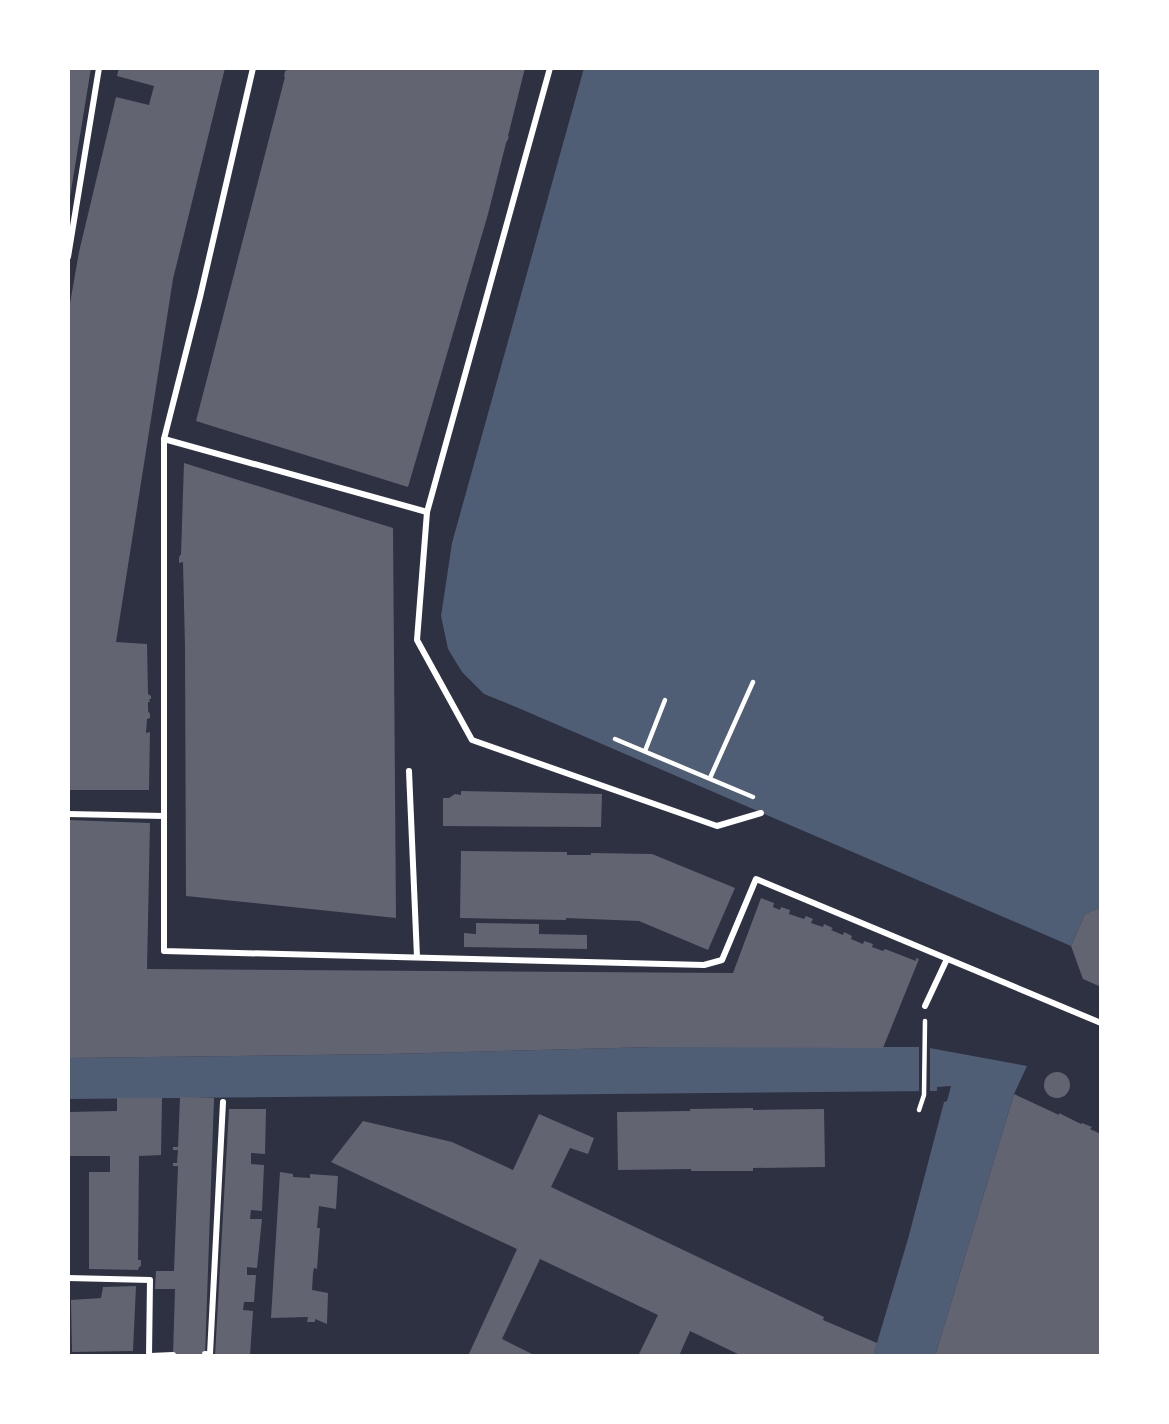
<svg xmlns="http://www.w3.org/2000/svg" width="1169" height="1424" viewBox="0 0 1169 1424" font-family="Arial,sans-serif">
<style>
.water{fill:#4f5d75}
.pier{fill:#2d3142}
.building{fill:#626471}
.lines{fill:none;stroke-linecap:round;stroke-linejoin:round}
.path{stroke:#fff;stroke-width:4.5}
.pedestrian{stroke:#fff;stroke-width:6}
</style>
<rect width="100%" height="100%" fill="#2d3142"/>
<g class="water">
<path d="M584,68H1101V907L1085,914L1071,946L516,707L484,694L462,672L448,649L441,616L452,543Z"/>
<path d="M655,1047H924L1027,1066L1014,1094L935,1356H873L908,1239L944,1102L947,1101L951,1086L937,1087V1091L68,1099V1058L389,1054Z"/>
</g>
<path class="pier" d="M919,1044L930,1045V1095H919Z"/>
<g class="building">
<path d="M68,68H91L70,197H68Z"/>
<path d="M119,68H225L173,279L116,642L147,644L148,694L151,696V699H149L150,702H148V711L150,714V718L147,719L146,733L150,732L149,790H68V315L79,252L116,97L149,105L154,86L117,76Z"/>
<path d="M287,68H525L508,136L509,137L506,143L488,214L408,487L196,421L285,77H284L285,71H286Z"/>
<path d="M184,463L393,528L396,918L186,896L185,647L183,562L179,563V558L180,555H181Z"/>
<path d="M461,791L602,794L601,827L443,826V798H449L455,794L461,795Z"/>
<path d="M68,820L150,823L147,969L733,973L761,898L774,903L773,907L780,910L781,907L790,910L789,914L804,919L806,916L813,919L811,923L823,927L824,924L833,928L831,930L843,935L844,932L852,936L851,939L863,944L864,941L873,944L872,947L883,951L885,949L916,961V958L919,959L883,1048L655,1047L389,1054L68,1058Z"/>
<path d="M461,851L567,852V855H591V853L652,854L735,888L708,950L639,921L566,918V920L460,918Z"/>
<path d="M1101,907V987L1083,979L1071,946L1085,914Z"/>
<path d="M476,923L539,924V934L587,935V949L464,947V933L476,934Z"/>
<circle cx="1057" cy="1085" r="13"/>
<path d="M1014,1094L1059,1115V1113L1081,1124L1082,1123L1092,1127L1090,1129L1101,1134V1356H935Z"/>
<path d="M180,1097L214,1098L205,1356H173L175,1289H155L156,1271H174L178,1166H173V1163H177L178,1150H173V1147H178Z"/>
<path d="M117,1098H162L161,1155L139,1156L138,1260H141V1266L139,1267L138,1270L89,1269V1172H110V1156H68V1112L117,1111Z"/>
<path d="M753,1108V1110L824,1109L825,1167L753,1168V1171H691V1169L618,1170L617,1112L690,1111V1109Z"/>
<path d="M229,1109H266L265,1154L251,1153V1164L264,1165L262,1211L251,1210L250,1219H262L257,1268L247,1267V1275H256L254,1302H244L243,1310L253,1311L250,1356H215Z"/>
<path d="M539,1114L594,1138L588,1154L570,1148L551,1187L824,1317L823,1320L877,1343L873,1356H742L690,1331L679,1356H638L658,1315L540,1259L502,1339L536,1356H468L517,1249L331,1162L363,1121L452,1142L513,1170Z"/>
<path d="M280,1172L293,1174V1177L310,1178V1174L338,1176L336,1209L319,1206L317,1228H320L317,1269L314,1268L313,1273L312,1290L328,1293L327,1324L315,1319V1322H307L308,1317L271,1318Z"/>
<path d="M136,1286L133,1351L72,1352L71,1300L101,1298L103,1287Z"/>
</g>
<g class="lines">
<g class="path">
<path d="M615,739L753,797"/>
<path d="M645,751L665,700"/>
<path d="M710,778L753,682"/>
<path d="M919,1110L924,1095L925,1021"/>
</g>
<g class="pedestrian">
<path d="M253,68L200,297L164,439V951L704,965L722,960L756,879L1101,1023"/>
<path d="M68,257L99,68"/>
<path d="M164,439L427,512L550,68"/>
<path d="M427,512L417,640L472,740L717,826L761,813"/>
<path d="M409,771L417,957"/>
<path d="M68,814L164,816"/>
<path d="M925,1006L947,959"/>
<path d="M68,1278L150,1280L149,1356"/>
<path d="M205,1354H210L223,1102"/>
<path d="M150,1356L173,1355"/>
</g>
</g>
<rect width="1169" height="1424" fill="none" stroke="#ffffff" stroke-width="140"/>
</svg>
